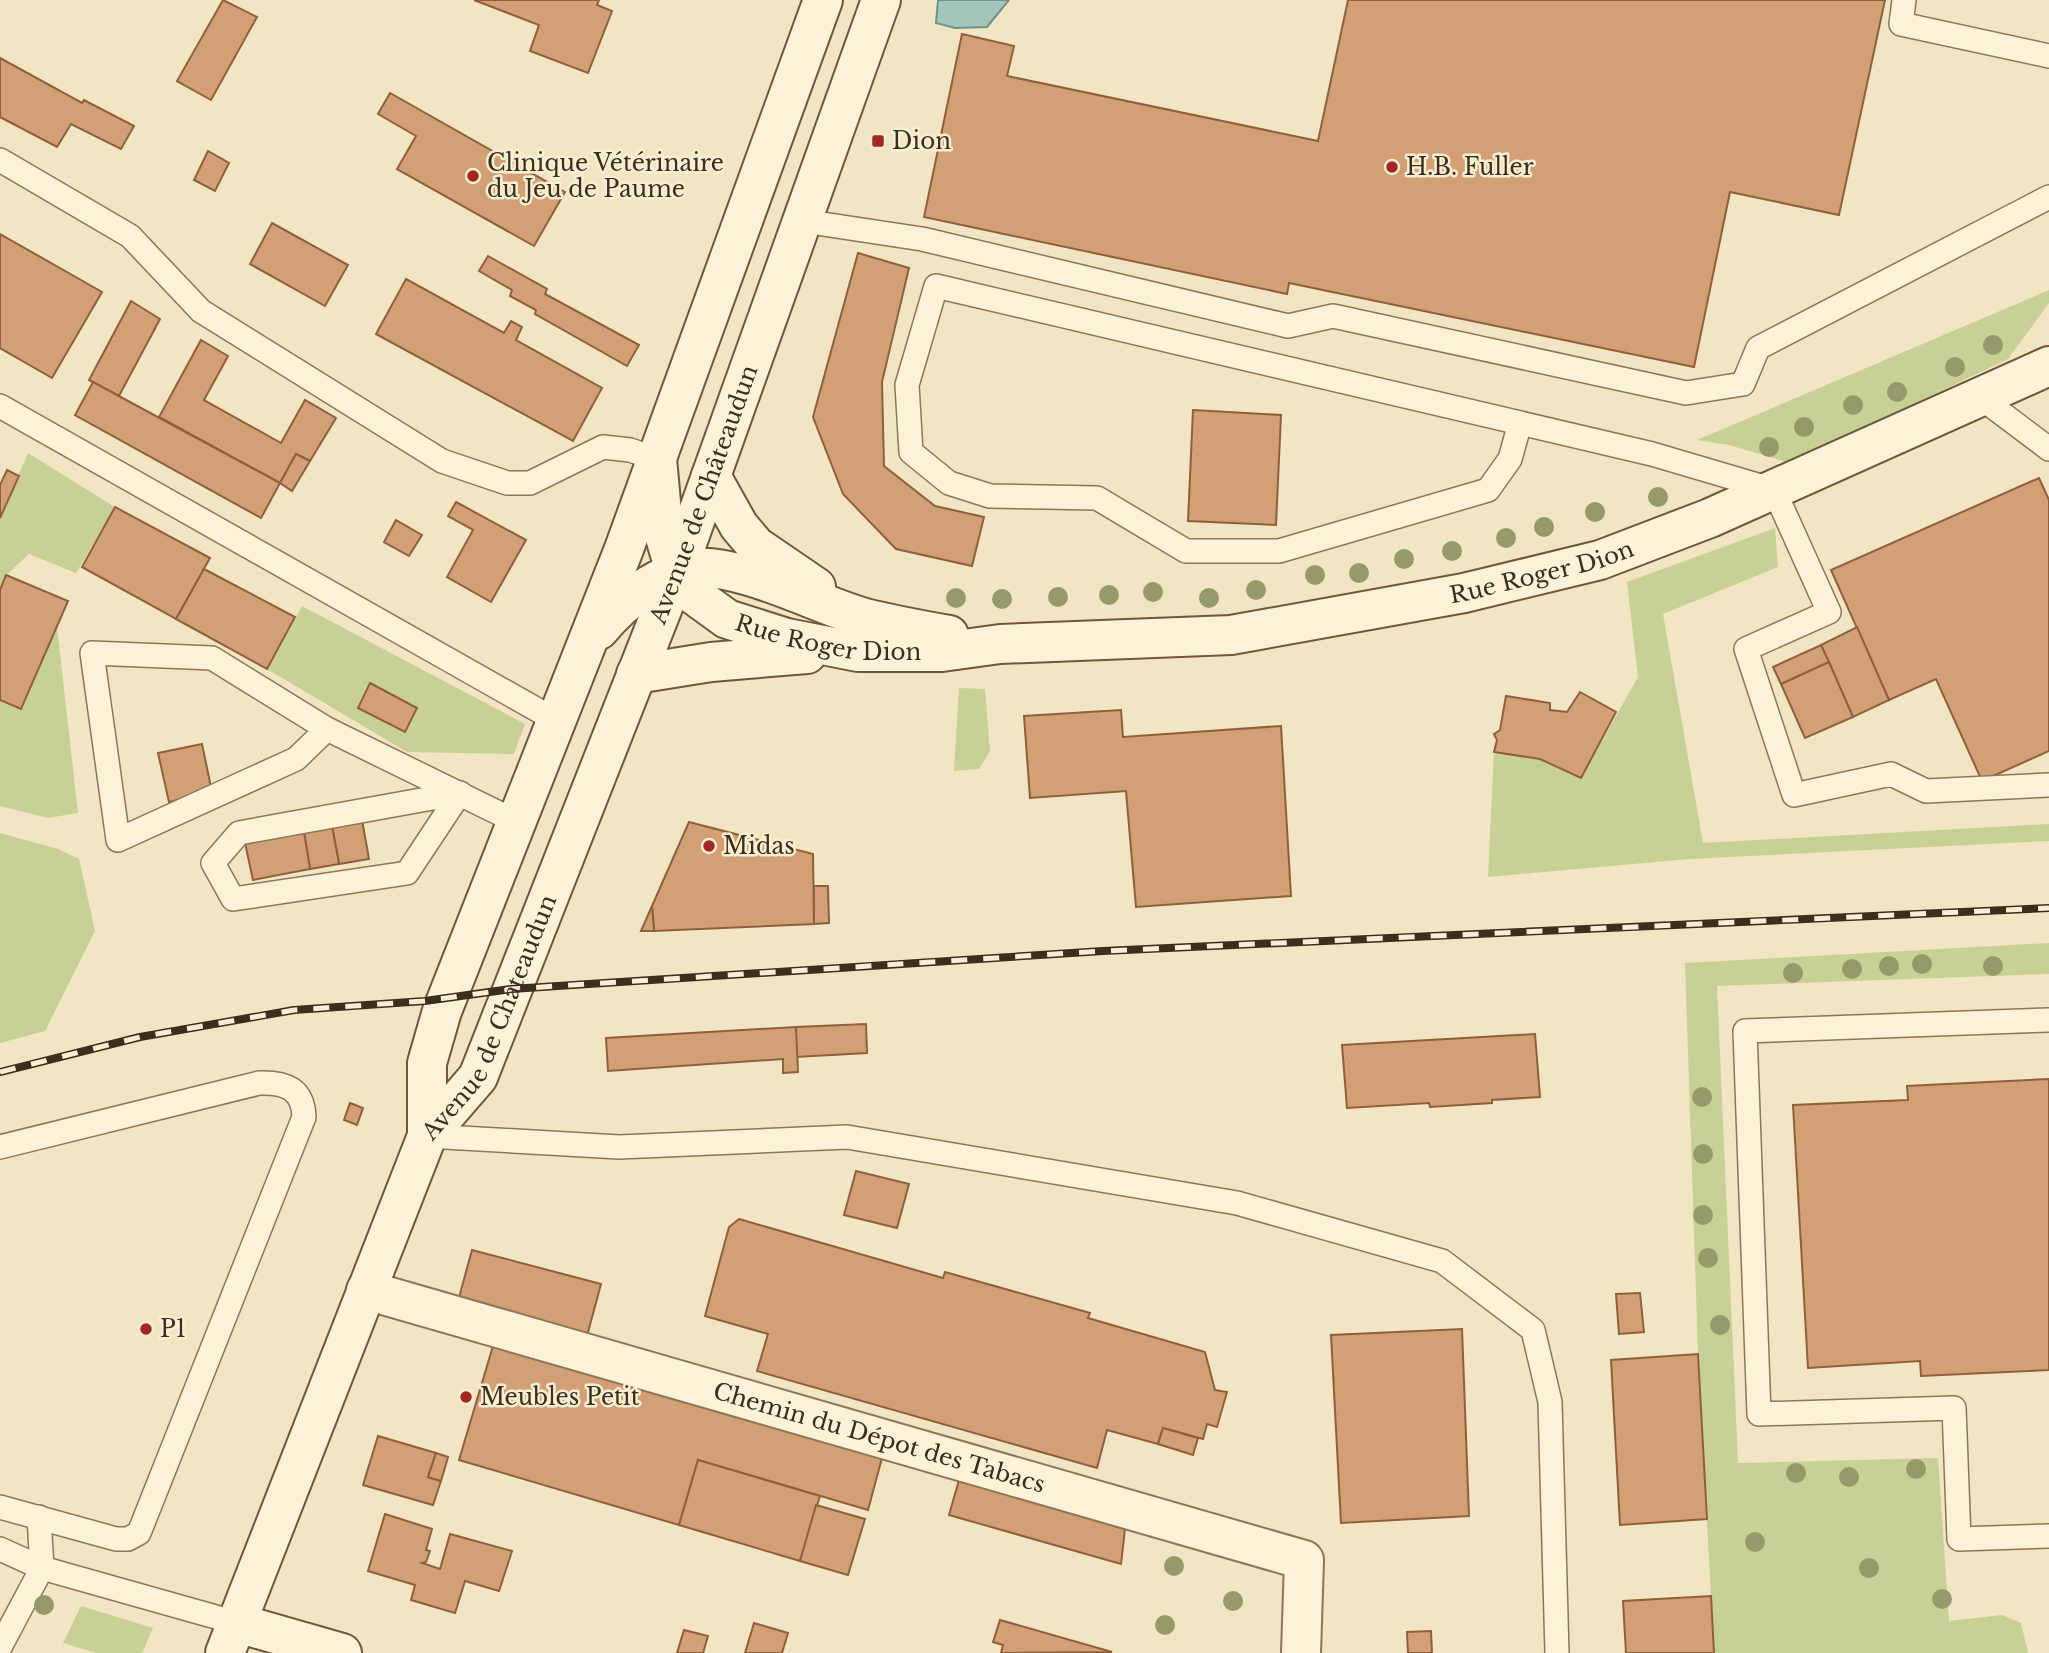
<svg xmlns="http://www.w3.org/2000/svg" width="2049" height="1653" viewBox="0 0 2049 1653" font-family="'Libre Baskerville',serif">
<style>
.green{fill:#c8d195}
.water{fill:#a5c4bc;stroke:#6b948b;stroke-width:2}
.building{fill:#d3a075;stroke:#8f603b;stroke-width:2}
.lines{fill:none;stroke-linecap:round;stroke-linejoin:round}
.lane-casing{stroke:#8e7658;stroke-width:26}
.street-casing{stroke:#8e7658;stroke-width:42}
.secondary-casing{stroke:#70573b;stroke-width:42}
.lane{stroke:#fcf2d7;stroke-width:23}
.street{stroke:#fcf2d7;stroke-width:38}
.secondary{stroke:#fcf2d7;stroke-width:38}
.rail-casing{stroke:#3c2d1d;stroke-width:8}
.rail{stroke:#f8efd3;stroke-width:5;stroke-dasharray:16;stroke-linecap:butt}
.tree{fill:#96996a}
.poi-dot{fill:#a22622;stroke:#f8efd3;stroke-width:2.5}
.labels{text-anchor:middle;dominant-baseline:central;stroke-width:5;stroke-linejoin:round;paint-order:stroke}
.poi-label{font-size:23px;fill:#3c2d1d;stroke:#f8efd3;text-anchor:start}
.street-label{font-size:23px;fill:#3c2d1d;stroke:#f8efd3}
</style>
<rect width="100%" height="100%" fill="#f2e5c3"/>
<g class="green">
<path d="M2049,290V303L2008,359L1790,463L1729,445L1697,440Z"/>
<path d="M28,453L115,507L76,573L29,554L6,575L0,590V518Z"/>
<path d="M1775,528L1778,567L1663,614L1703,843L2049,824V841L1690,859L1488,877L1494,752L1540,759L1581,778L1638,677L1627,582Z"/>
<path d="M302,606L525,724L514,754L407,752L267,669Z"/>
<path d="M57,627L78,813L48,818L0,806V700L21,709Z"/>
<path d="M959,688L985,689L990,751L979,769L954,771Z"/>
<path d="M0,833L58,849L79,859L95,931L45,1031L0,1043Z"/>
<path d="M2049,943V974L1717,986L1738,1463L1938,1458L1949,1621L2002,1615L2021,1623L2028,1653H1714L1698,1354L1685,963Z"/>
<path d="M81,1606L153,1628L142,1653H96L63,1643Z"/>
</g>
<path class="water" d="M938,0H1009L987,27L955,28L936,23Z"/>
<g class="building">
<path d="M223,0L257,17L211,100L177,81Z"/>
<path d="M474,0H599L597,5L612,11L588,73L530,51L539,25Z"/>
<path d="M1348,0H1885L1839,215L1730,192L1694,367L1289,283L1287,294L924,217L962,34L1014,46L1007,76L1318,141Z"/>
<path d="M0,58L82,103L84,100L134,126L121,149L71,124L57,147L0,117Z"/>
<path d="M390,93L565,192L534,246L397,169L416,136L378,114Z"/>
<path d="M208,151L229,163L215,191L194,180Z"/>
<path d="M272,223L348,265L325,306L250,264Z"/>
<path d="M0,234L102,292L52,378L0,348Z"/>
<path d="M858,253L909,268L882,382L884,466L935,506L984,517L972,566L896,549L843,494L813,417Z"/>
<path d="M488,256L547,289L545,294L639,345L627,366L535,314L536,310L510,296L512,290L479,271Z"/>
<path d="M406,279L504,333L511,321L522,327L516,340L602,388L573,441L376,334Z"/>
<path d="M131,301L160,319L119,396L89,380Z"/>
<path d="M201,340L228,356L204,400L281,443L305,400L336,418L310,461L296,454L280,483L159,417Z"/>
<path d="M93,382L280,483L261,518L75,415Z"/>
<path d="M1193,410L1281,415L1276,525L1188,521Z"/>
<path d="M296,454L310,461L292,491L280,483Z"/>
<path d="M7,470L19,476L0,518V485Z"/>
<path d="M2039,478L2049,500V751L1982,781L1936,679L1889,700L1831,570Z"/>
<path d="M456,502L526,540L491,602L447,577L473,530L448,516Z"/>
<path d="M115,507L210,558L176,619L82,567Z"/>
<path d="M396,520L422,535L409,556L384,542Z"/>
<path d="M204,569L295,617L267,669L176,619Z"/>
<path d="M6,575L68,601L21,709L0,700V590Z"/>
<path d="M1857,627L1889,700L1853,717L1821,645Z"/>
<path d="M1821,645L1829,662L1781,684L1773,667Z"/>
<path d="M1829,662L1853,717L1805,738L1781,684Z"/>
<path d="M370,683L417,708L405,732L358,708Z"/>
<path d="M1580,692L1616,712L1581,778L1540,759L1494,752L1497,740L1494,734L1500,730L1506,696L1550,703V710L1567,712Z"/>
<path d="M1121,710L1123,737L1281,726L1291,896L1136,907L1126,791L1030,798L1024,716Z"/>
<path d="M202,744L212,792L169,802L158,753Z"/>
<path d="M362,820L369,859L339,864L332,826Z"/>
<path d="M689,822L813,854L814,924L654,931L652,906Z"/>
<path d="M332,826L339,864L310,869L304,832Z"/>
<path d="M304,832L310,869L253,880L245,843Z"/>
<path d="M814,886H828L829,923L814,924Z"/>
<path d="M652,906L654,931H641Z"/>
<path d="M866,1024L867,1053L796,1057V1027Z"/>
<path d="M796,1027L798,1072L783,1073V1059L608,1071L606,1038Z"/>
<path d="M1535,1034L1540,1097L1492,1100V1103L1430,1107L1429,1103L1347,1108L1342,1045Z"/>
<path d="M2049,1079V1370L1921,1376L1920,1361L1808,1368L1793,1105L1908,1100L1907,1086Z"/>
<path d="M350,1103L363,1108L357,1125L344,1120Z"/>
<path d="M856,1171L909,1184L897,1228L844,1215Z"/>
<path d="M739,1219L943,1278L945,1272L1090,1313L1088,1318L1205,1352L1215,1390L1227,1392L1217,1427L1207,1424L1203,1439L1163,1428L1158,1444L1107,1430L1097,1468L757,1371L768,1334L705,1316L729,1227Z"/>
<path d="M472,1250L601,1284L587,1336L458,1301Z"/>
<path d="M1640,1293L1644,1332L1619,1334L1616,1294Z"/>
<path d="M1462,1329L1469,1516L1341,1523L1331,1335Z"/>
<path d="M493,1346L882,1458L868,1510L698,1460L679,1525L459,1460Z"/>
<path d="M1698,1354L1707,1519L1620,1525L1611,1360Z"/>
<path d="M1163,1428L1198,1438L1193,1455L1158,1444Z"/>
<path d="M378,1436L436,1453L428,1477L441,1481L433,1505L363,1485Z"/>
<path d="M436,1453L448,1457L441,1481L428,1477Z"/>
<path d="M698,1460L820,1496L800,1561L679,1525Z"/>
<path d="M959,1480L1125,1529L1121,1564L949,1515Z"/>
<path d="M816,1505L865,1519L848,1575L800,1561Z"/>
<path d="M385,1514L432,1529L426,1550L430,1551L426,1562L422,1563L440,1569L450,1534L512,1551L499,1591L465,1581L455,1613L411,1600L415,1585L368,1571Z"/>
<path d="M1711,1596L1714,1653H1626L1623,1601Z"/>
<path d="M1000,1620L1112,1652L1001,1653L1003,1645L993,1642Z"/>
<path d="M754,1623L788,1633L782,1653H745Z"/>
<path d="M684,1630L708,1636L703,1653H677Z"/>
<path d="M1431,1631L1432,1653H1408L1407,1632Z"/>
</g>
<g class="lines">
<defs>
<g id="lane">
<path d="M1904,0L1901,24L2049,56"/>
<path d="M0,160L130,236L201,311L442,461L507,483H530L603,447L630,450L657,459"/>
<path d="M803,221L922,239L1288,326L1333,316L1686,393L1743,384L1758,348L2049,197"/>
<path d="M1980,397L2049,449"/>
<path d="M0,406L557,721"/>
<path d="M1520,423L1510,459L1488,490L1279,551H1186L1097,498L990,496L949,483L911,452L907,385L936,286L1652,454L1774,490L1829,612L1746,649L1794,795L1891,774L1926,791L2049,785"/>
<path d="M327,729L296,759L118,840L92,653L212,658L327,729L517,822"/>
<path d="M460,793L407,873L233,899L213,863L239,833Z"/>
<path d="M2049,1020L1745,1031L1759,1414L1954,1408L1959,1539L2049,1536"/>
<path d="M427,1136L619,1147L847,1137L1237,1203L1442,1261L1533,1330L1550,1402L1557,1653"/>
<path d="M0,1147L259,1083C286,1082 303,1089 304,1117L139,1533L128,1539H116L0,1507"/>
<path d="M0,1549L42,1568L237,1623"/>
<path d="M0,1647L42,1568L39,1517"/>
</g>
<g id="street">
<path id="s1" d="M366,1290L1304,1560L1301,1653"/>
</g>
<g id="secondary">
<path id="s2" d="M657,459L664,534L676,574L687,590L727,619L787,638L858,652H942L1000,644L1231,635L1464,593L1600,560L1710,518L2049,366"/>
<path d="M711,476L739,526L756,546L816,587"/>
<path d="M599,630C622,602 658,572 696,568C742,564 819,605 865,618C893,625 921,630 949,635"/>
<path d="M636,674L711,662L807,654"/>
<path d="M427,1136V1063L442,1011L624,549L823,0"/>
<path d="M237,1623L342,1653"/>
<path id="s3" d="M225,1653L427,1136L478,1077L676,574L881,0"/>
</g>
</defs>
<use href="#lane" class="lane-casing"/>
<use href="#street" class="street-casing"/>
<use href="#secondary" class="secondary-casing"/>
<use href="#lane" class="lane"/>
<use href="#street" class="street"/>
<use href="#secondary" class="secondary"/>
<defs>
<path id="rail" d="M0,1072L140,1037L294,1010L425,1001L511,989L1103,951L2049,908"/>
</defs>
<use href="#rail" class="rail-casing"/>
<use href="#rail" class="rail"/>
</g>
<g class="tree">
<circle cx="1993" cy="345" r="10"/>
<circle cx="1955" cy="367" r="10"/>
<circle cx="1897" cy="392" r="10"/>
<circle cx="1853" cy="405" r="10"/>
<circle cx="1804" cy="427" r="10"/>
<circle cx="1769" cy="447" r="10"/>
<circle cx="1658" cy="497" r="10"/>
<circle cx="1595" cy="512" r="10"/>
<circle cx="1544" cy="527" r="10"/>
<circle cx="1506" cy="538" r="10"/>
<circle cx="1452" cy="551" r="10"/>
<circle cx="1404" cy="559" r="10"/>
<circle cx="1359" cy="573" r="10"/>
<circle cx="1315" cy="575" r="10"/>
<circle cx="1256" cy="590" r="10"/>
<circle cx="1153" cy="592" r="10"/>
<circle cx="1109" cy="595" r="10"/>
<circle cx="1058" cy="597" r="10"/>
<circle cx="956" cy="598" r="10"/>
<circle cx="1209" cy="598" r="10"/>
<circle cx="1002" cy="599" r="10"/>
<circle cx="1922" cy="964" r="10"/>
<circle cx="1889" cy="966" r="10"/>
<circle cx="1993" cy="966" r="10"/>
<circle cx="1852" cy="969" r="10"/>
<circle cx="1793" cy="973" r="10"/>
<circle cx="1702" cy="1097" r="10"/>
<circle cx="1703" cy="1154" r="10"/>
<circle cx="1703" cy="1215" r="10"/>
<circle cx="1708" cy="1258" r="10"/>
<circle cx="1720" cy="1325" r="10"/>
<circle cx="1916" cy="1469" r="10"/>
<circle cx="1796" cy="1473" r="10"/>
<circle cx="1849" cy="1477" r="10"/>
<circle cx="1755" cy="1542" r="10"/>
<circle cx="1174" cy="1566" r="10"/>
<circle cx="1869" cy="1568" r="10"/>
<circle cx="1942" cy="1599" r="10"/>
<circle cx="1233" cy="1601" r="10"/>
<circle cx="44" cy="1605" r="10"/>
<circle cx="1165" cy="1625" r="10"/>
</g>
<g class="poi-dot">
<rect x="871" y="134" width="14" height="14" rx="3.5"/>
<circle cx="1392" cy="167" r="7"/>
<circle cx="473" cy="176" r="7"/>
<circle cx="709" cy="846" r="7"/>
<circle cx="146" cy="1329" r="7"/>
<circle cx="466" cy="1397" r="7"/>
</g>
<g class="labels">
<g class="poi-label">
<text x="892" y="141">Dion</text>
<text x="487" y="163">Clinique Vétérinaire<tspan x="487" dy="26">du Jeu de Paume</tspan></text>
<text x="1406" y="167">H.B. Fuller</text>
<text x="723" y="846">Midas</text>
<text x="160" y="1329">P1</text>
<text x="480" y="1397">Meubles Petit</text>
</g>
<g class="street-label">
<text stroke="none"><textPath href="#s3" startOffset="1258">Avenue de Châteaudun</textPath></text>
<text stroke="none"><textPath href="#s2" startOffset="1012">Rue Roger Dion</textPath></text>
<text stroke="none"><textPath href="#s2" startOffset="290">Rue Roger Dion</textPath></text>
<text stroke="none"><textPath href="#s3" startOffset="691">Avenue de Châteaudun</textPath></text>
<text stroke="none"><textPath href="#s1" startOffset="534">Chemin du Dépot des Tabacs</textPath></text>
</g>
</g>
</svg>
